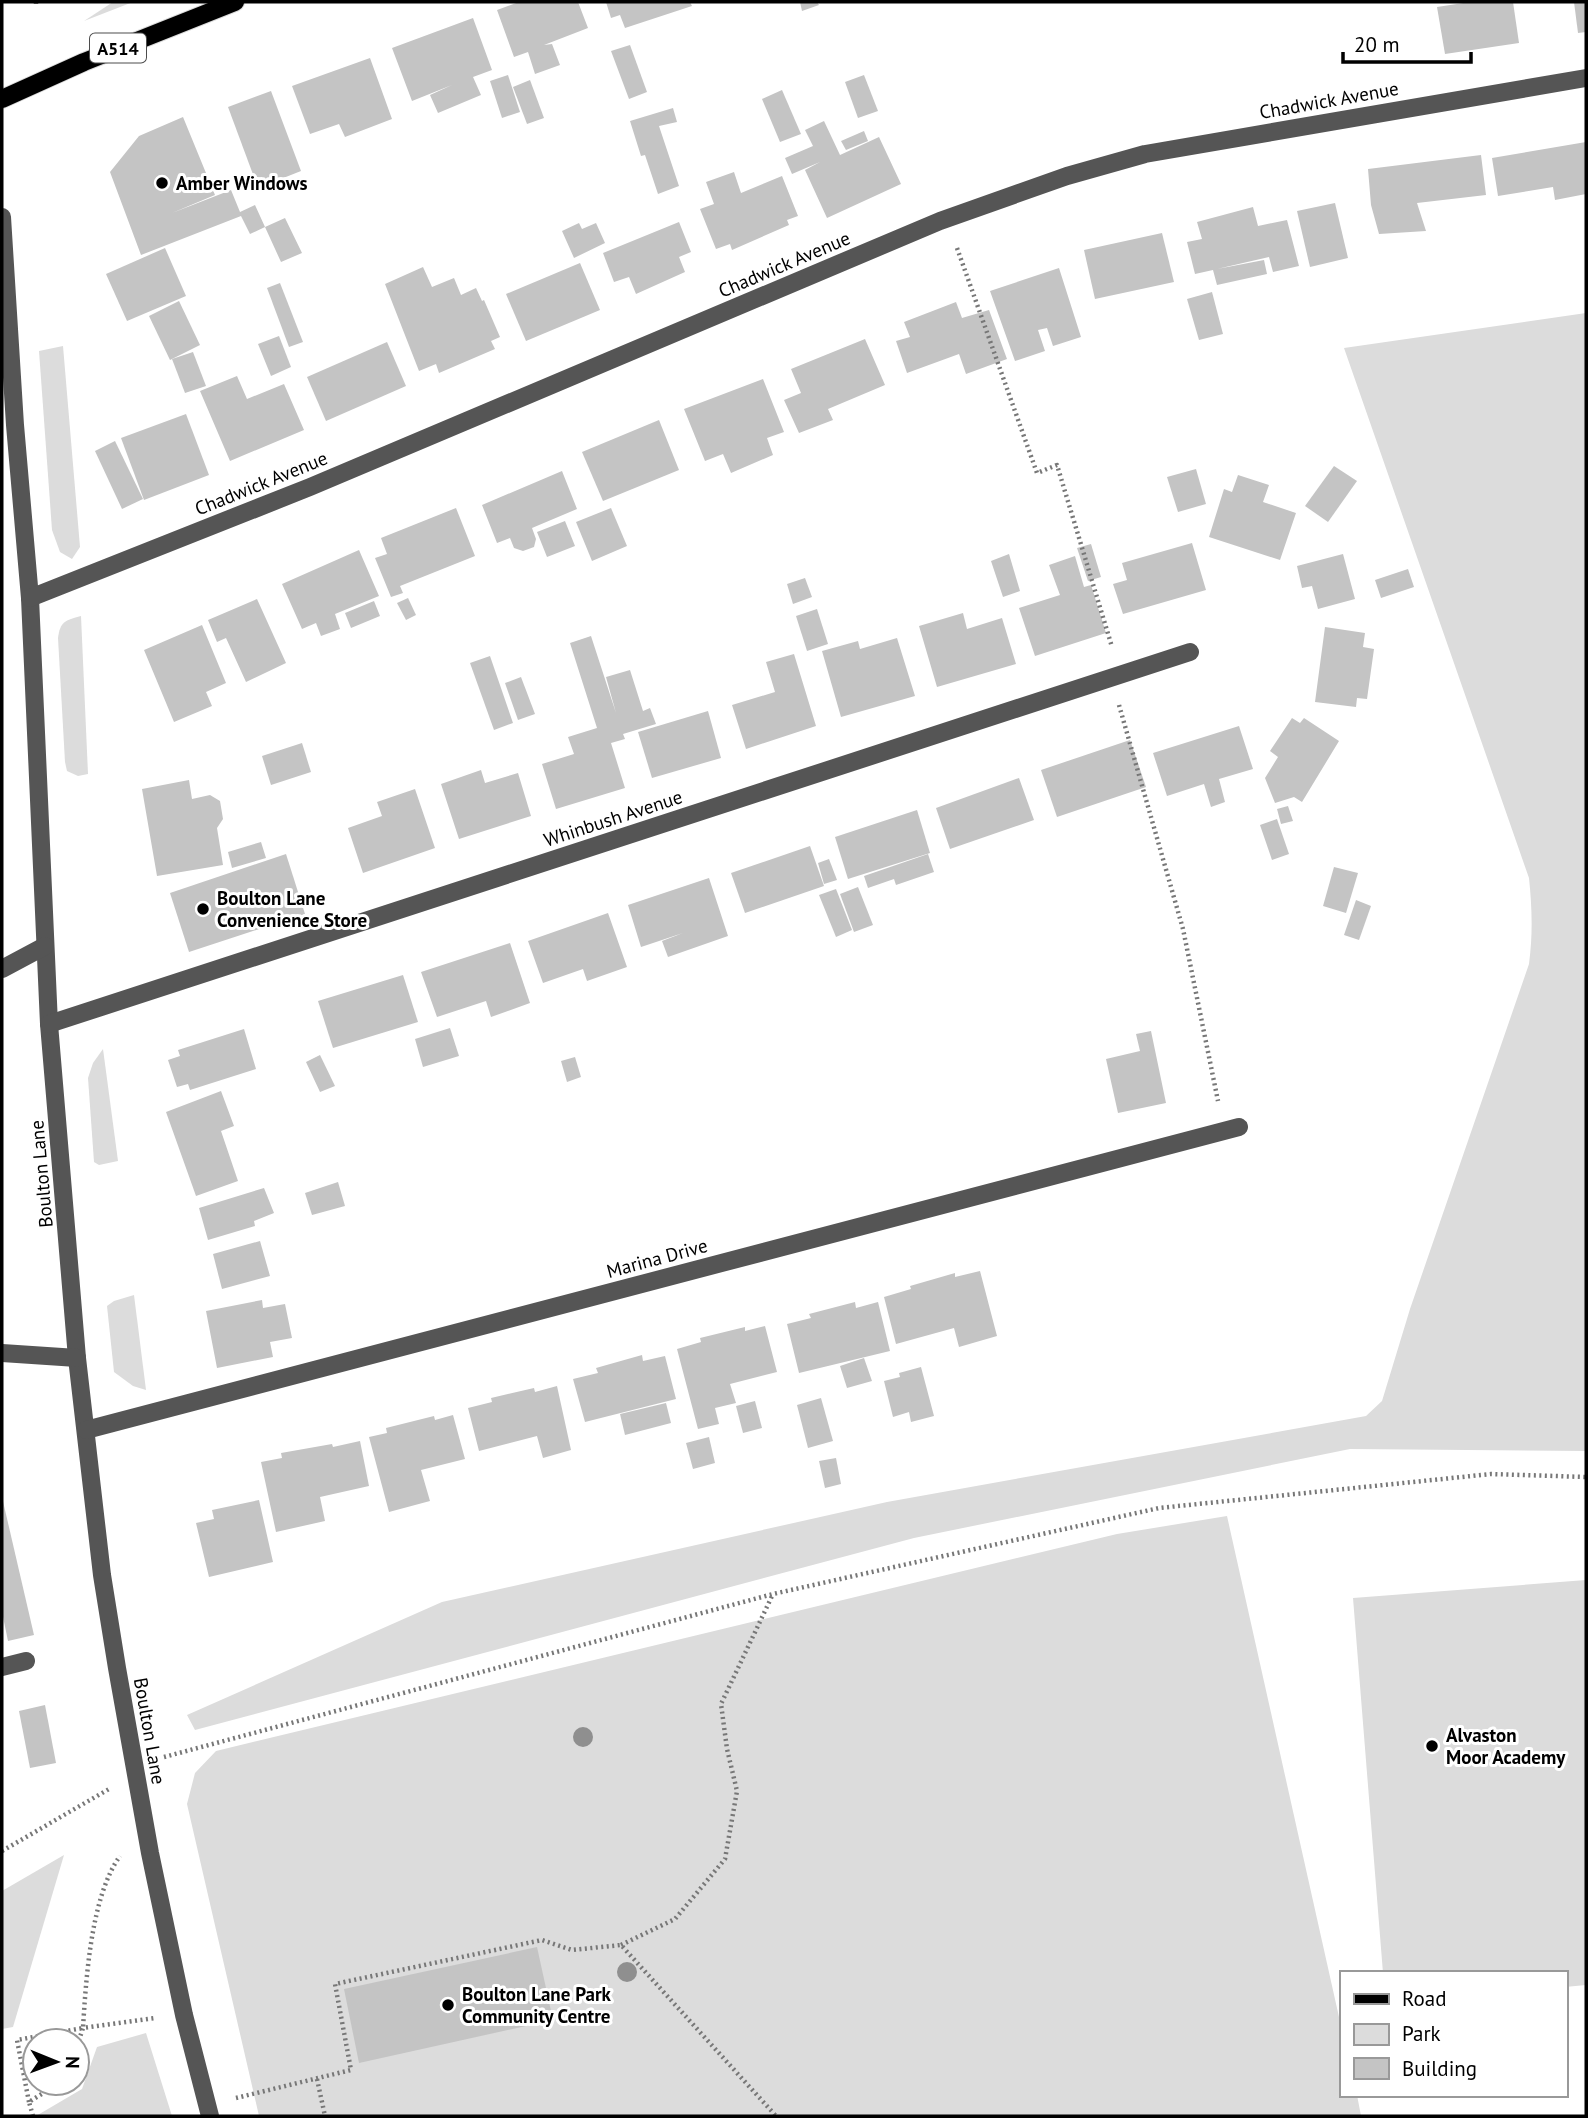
<svg xmlns="http://www.w3.org/2000/svg" width="1588" height="2118" viewBox="0 0 1588 2118" font-family="'PT Sans',sans-serif">
<style>
.green{fill:#dcdcdc}
.building{fill:#c4c4c4}
.lines{fill:none;stroke-linecap:round;stroke-linejoin:round}
.major-casing{stroke:#dbdbdb;stroke-width:20}
.path{stroke:#777;stroke-width:4.5;stroke-dasharray:2 3.5;stroke-linecap:butt}
.minor{stroke:#555;stroke-width:18}
.major{stroke:#000;stroke-width:18}
.tree{fill:#8f8f8f}
.poi-dot{fill:#000;stroke:#fff;stroke-width:2.5}
.labels{text-anchor:middle;dominant-baseline:central;stroke-width:6;stroke-linejoin:round;paint-order:stroke}
.shield{fill:#fff;stroke:#4c4c4c;stroke-width:2}
.shield-label{font-size:18px;font-weight:bold;fill:#000}
.street-label{font-size:19px;fill:#000;stroke:#fff}
.poi-label{font-size:19px;font-weight:bold;fill:#000;stroke:#fff;text-anchor:start}
</style>
<rect width="100%" height="100%" fill="#fff"/>
<g class="green">
<path d="M113,2H133L84,21Z"/>
<path d="M1586,313V1451L1350,1449L914,1538L195,1730L187,1715L442,1602L887,1502L1366,1416L1382,1401L1410,1309L1529,964C1533,934 1532,907 1529,878L1344,348Z"/>
<path d="M63,346L80,547L72,559L60,552L52,530L39,351Z"/>
<path d="M81,616L88,774L78,776L67,771L65,762L58,638C60,622 65,620 81,616Z"/>
<path d="M103,1049L118,1161L99,1165L94,1162L88,1078L93,1063Z"/>
<path d="M134,1295L146,1390L133,1386L114,1372L107,1306L114,1301Z"/>
<path d="M1227,1516L1341,2026V2095H1357L1361,2116H259L187,1804L195,1773L216,1751L1117,1534Z"/>
<path d="M1586,1580V1985L1565,1987V1973H1383L1353,1598Z"/>
<path d="M64,1855L13,2027L2,2029V1891Z"/>
<path d="M146,2033L172,2116H36L82,2089L97,2047Z"/>
</g>
<g class="building">
<path d="M519,2H578L588,28L544,45L552,44L560,65L535,74L528,52L514,57L497,10Z"/>
<path d="M606,2H690L692,6L625,28L620,15L611,18Z"/>
<path d="M800,2H817L819,5L802,11Z"/>
<path d="M1470,2H1513L1519,43L1445,54L1437,7Z"/>
<path d="M1574,2H1586V32L1578,33Z"/>
<path d="M473,18L492,70L473,77L481,95L438,113L430,95L452,85L412,101L392,48Z"/>
<path d="M630,45L647,92L629,99L611,51Z"/>
<path d="M370,58L392,119L345,137L339,124L310,134L292,86Z"/>
<path d="M508,75L520,112L502,118L490,81Z"/>
<path d="M864,75L878,111L858,118L845,82Z"/>
<path d="M530,80L544,118L527,124L513,87Z"/>
<path d="M782,90L801,134L780,142L762,99Z"/>
<path d="M271,91L301,171L258,188L228,107Z"/>
<path d="M673,108L677,122L659,126L679,186L658,194L645,155L641,156L630,121Z"/>
<path d="M183,117L215,195L172,213L231,190L240,212L255,205L265,227L285,218L302,253L281,262L265,227L250,234L241,216L141,255L110,172L139,136Z"/>
<path d="M824,121L840,155L879,137L901,184L827,218L805,170L820,162L792,174L785,158L813,146L805,130Z"/>
<path d="M864,131L868,141L846,150L841,141Z"/>
<path d="M1586,142V194L1555,200L1553,187L1498,196L1492,158Z"/>
<path d="M1481,155L1486,195L1417,203L1426,231L1379,234L1371,205L1368,169Z"/>
<path d="M734,172L741,193L782,176L798,216L787,220L789,225L732,250L730,244L716,249L700,209L714,204L706,182Z"/>
<path d="M1335,203L1348,258L1310,267L1297,211Z"/>
<path d="M1253,207L1258,226L1287,220L1299,266L1273,272L1269,257L1217,269L1264,260L1267,274L1217,285L1213,270L1195,274L1187,242L1202,239L1197,222Z"/>
<path d="M679,222L691,252L679,257L685,272L636,294L629,277L614,282L603,253Z"/>
<path d="M579,223L582,229L596,223L605,243L574,258L562,231Z"/>
<path d="M1162,233L1174,282L1095,299L1084,250Z"/>
<path d="M165,248L186,296L127,321L106,274Z"/>
<path d="M580,263L600,310L526,341L506,294Z"/>
<path d="M423,267L432,287L454,278L461,295L476,288L482,301L484,300L500,337L491,341L495,349L439,373L436,364L419,371L385,284Z"/>
<path d="M1059,268L1081,337L1053,346L1047,328L1038,330L1045,351L1015,361L990,291Z"/>
<path d="M280,283L303,342L289,347L267,288Z"/>
<path d="M1212,292L1223,334L1199,340L1187,299Z"/>
<path d="M179,301L200,345L170,360L149,316Z"/>
<path d="M956,302L962,318L989,310L1007,359L966,374L959,354L907,373L896,341L910,337L904,322Z"/>
<path d="M279,336L291,367L271,376L258,344Z"/>
<path d="M865,339L885,385L828,409L833,420L799,433L784,400L801,393L791,369Z"/>
<path d="M387,342L406,386L326,421L307,377Z"/>
<path d="M193,352L206,386L185,393L172,359Z"/>
<path d="M237,376L247,399L284,384L304,430L230,461L200,391Z"/>
<path d="M763,379L784,432L767,438L773,455L731,473L723,454L705,461L684,409Z"/>
<path d="M186,414L209,475L144,500L121,438Z"/>
<path d="M659,420L679,470L603,501L582,452Z"/>
<path d="M115,441L143,499L122,509L95,451Z"/>
<path d="M1334,466L1357,481L1328,522L1305,506Z"/>
<path d="M1196,469L1206,504L1178,512L1167,477Z"/>
<path d="M562,471L577,509L532,528L536,539L534,547L523,551L514,548L510,538L497,543L482,505Z"/>
<path d="M1238,475L1269,485L1263,502L1296,513L1280,560L1209,537L1224,489L1232,492Z"/>
<path d="M456,508L475,556L400,586L403,593L391,597L375,558L387,554L381,538Z"/>
<path d="M611,508L627,546L592,561L576,522Z"/>
<path d="M565,521L575,546L547,557L537,532Z"/>
<path d="M1192,543L1206,590L1123,614L1113,584L1127,580L1122,563Z"/>
<path d="M1091,544L1101,577L1088,581L1077,548Z"/>
<path d="M359,550L379,596L335,614L340,629L321,636L316,623L302,629L282,584Z"/>
<path d="M1009,554L1020,591L1003,597L991,561Z"/>
<path d="M1343,554L1355,599L1318,609L1312,586L1302,588L1297,566Z"/>
<path d="M1075,556L1084,587L1091,585L1106,633L1035,656L1019,608L1060,595L1049,565Z"/>
<path d="M1408,569L1414,587L1381,598L1375,580Z"/>
<path d="M805,578L812,597L793,604L787,584Z"/>
<path d="M408,598L416,615L406,620L397,603Z"/>
<path d="M257,599L286,663L246,682L226,638L217,642L208,620Z"/>
<path d="M374,601L380,616L351,628L345,613Z"/>
<path d="M817,609L828,644L807,651L796,616Z"/>
<path d="M963,613L967,629L1002,618L1016,664L937,687L919,626Z"/>
<path d="M202,625L226,683L206,692L212,706L174,722L144,650Z"/>
<path d="M1325,627L1365,633L1363,647L1374,649L1367,699L1357,698L1356,707L1315,702Z"/>
<path d="M591,636L616,713L606,677L630,670L643,711L650,708L656,724L623,734L625,739L611,743L625,788L556,809L542,764L574,754L568,737L597,728L570,643Z"/>
<path d="M897,638L915,696L841,717L822,651L858,641L860,649Z"/>
<path d="M794,654L816,726L746,749L732,705L775,692L766,662Z"/>
<path d="M490,656L513,723L494,730L470,663Z"/>
<path d="M521,677L535,714L518,720L505,683Z"/>
<path d="M708,711L721,758L652,778L638,732Z"/>
<path d="M1292,718L1300,723L1304,718L1339,741L1302,802L1294,797L1275,803L1265,778L1278,757L1270,751Z"/>
<path d="M1239,726L1253,769L1219,779L1225,802L1211,807L1204,784L1167,796L1153,753Z"/>
<path d="M1130,740L1146,787L1057,817L1041,770Z"/>
<path d="M302,743L311,772L271,785L262,756Z"/>
<path d="M481,770L485,783L518,773L531,816L459,839L441,784Z"/>
<path d="M1019,778L1034,820L950,849L936,808Z"/>
<path d="M189,780L192,799L210,795L220,801L223,819L217,828L223,865L157,876L142,789Z"/>
<path d="M415,789L435,848L363,873L348,828L382,816L377,802Z"/>
<path d="M1288,806L1293,821L1281,824L1277,809Z"/>
<path d="M917,810L930,853L848,879L835,837Z"/>
<path d="M1277,819L1289,854L1272,860L1260,825Z"/>
<path d="M261,842L266,858L232,868L228,852Z"/>
<path d="M810,846L824,886L745,913L731,873Z"/>
<path d="M286,854L305,914L189,952L170,893Z"/>
<path d="M928,854L934,872L896,885L894,879L868,888L864,876Z"/>
<path d="M829,859L837,880L824,884L818,863Z"/>
<path d="M1334,867L1358,873L1346,913L1323,906Z"/>
<path d="M709,878L728,936L668,957L662,941L683,933L641,947L628,905Z"/>
<path d="M858,887L873,925L854,932L840,894Z"/>
<path d="M836,889L852,930L836,937L819,895Z"/>
<path d="M1356,900L1371,906L1359,940L1344,935Z"/>
<path d="M608,913L627,967L587,981L583,969L543,983L528,941Z"/>
<path d="M510,943L530,1003L491,1017L486,1001L437,1017L421,972Z"/>
<path d="M403,975L418,1022L333,1048L318,1001Z"/>
<path d="M450,1028L459,1056L423,1067L415,1039Z"/>
<path d="M244,1029L256,1069L190,1090L188,1084L177,1087L168,1060L180,1056L178,1050Z"/>
<path d="M1151,1031L1166,1103L1118,1113L1106,1059L1140,1051L1136,1034Z"/>
<path d="M320,1055L335,1086L320,1092L306,1062Z"/>
<path d="M575,1057L581,1077L567,1082L561,1061Z"/>
<path d="M221,1091L234,1126L221,1131L238,1181L196,1196L166,1112Z"/>
<path d="M338,1182L345,1206L312,1215L305,1193Z"/>
<path d="M264,1188L274,1213L254,1221L255,1226L208,1240L199,1208Z"/>
<path d="M260,1241L270,1276L222,1289L213,1254Z"/>
<path d="M980,1271L997,1336L959,1347L954,1328L896,1344L884,1297L911,1289L910,1286L955,1273V1277Z"/>
<path d="M262,1300L263,1308L285,1304L292,1338L270,1342L273,1357L217,1368L206,1311Z"/>
<path d="M855,1302L856,1308L878,1302L890,1351L799,1373L787,1324L811,1318L809,1314Z"/>
<path d="M765,1326L777,1372L730,1384L736,1403L715,1408L719,1424L698,1429L677,1349L701,1342L700,1338L745,1327V1331Z"/>
<path d="M642,1355L643,1361L665,1356L676,1399L585,1422L573,1379L598,1373L596,1368Z"/>
<path d="M864,1358L872,1381L847,1388L840,1366Z"/>
<path d="M921,1367L934,1416L911,1422L909,1412L893,1417L884,1381L900,1377L899,1373Z"/>
<path d="M557,1386L571,1450L543,1458L537,1436L479,1451L468,1408L492,1402L491,1398L534,1388L535,1392Z"/>
<path d="M821,1398L833,1441L808,1448L797,1405Z"/>
<path d="M755,1401L762,1428L743,1433L736,1406Z"/>
<path d="M666,1403L671,1423L625,1435L620,1414Z"/>
<path d="M453,1415L465,1459L421,1470L430,1501L389,1512L369,1437L387,1433L386,1428L434,1416L435,1420Z"/>
<path d="M709,1437L715,1463L693,1469L686,1443Z"/>
<path d="M360,1441L369,1486L320,1497L325,1521L276,1532L261,1462L282,1458L281,1453L332,1444L333,1447Z"/>
<path d="M836,1458L841,1484L825,1488L819,1461Z"/>
<path d="M2,1497L34,1635L8,1641L2,1612Z"/>
<path d="M259,1500L273,1562L209,1577L196,1523L214,1519L212,1510Z"/>
<path d="M45,1705L56,1763L30,1768L19,1711Z"/>
<path d="M537,1947L553,2020L359,2063L344,1989Z"/>
</g>
<g class="lines">
<defs>
<path id="major" d="M2,99L84,62L235,2"/>
</defs>
<use href="#major" class="major-casing"/>
<g class="path">
<path d="M36,2V4"/>
<path d="M957,248L1037,473L1057,465L1112,647"/>
<path d="M1119,705L1183,929L1218,1101"/>
<path d="M164,1757L773,1594L1159,1508L1491,1474L1586,1477"/>
<path d="M2,1851L109,1789"/>
<path d="M621,1945L675,1919L725,1859L737,1791L727,1749L721,1704L773,1594"/>
<path d="M77,2046L83,2028L155,2018"/>
<path d="M317,2079L325,2116"/>
<path d="M236,2098L351,2070L335,1984L542,1940L572,1950L621,1945L776,2116"/>
<path d="M29,2102L17,2040L83,2028C86,1979 91,1896 120,1856"/>
<path d="M33,2116L29,2102L59,2083"/>
</g>
<g class="minor">
<path d="M2,217L15,425L30,598L49,1024L77,1358L102,1575L117,1668L150,1853L184,2015L210,2116"/>
<path d="M30,598L310,487L940,221L1067,176L1145,154L1586,78"/>
<path d="M2,969L45,946"/>
<path d="M49,1024L1190,652"/>
<path d="M2,1353L77,1358"/>
<path d="M86,1430L1239,1127"/>
<path d="M2,1667L26,1661"/>
</g>
<use href="#major" class="major"/>
</g>
<g class="tree">
<circle cx="583" cy="1737" r="10"/>
<circle cx="627" cy="1972" r="10"/>
</g>
<g class="poi-dot">
<circle cx="162" cy="183" r="7"/>
<circle cx="203" cy="909" r="7"/>
<circle cx="1432" cy="1746" r="7"/>
<circle cx="448" cy="2005" r="7"/>
</g>
<g class="labels">
<rect class="shield" x="90" y="33.5" width="56" height="29" rx="5"/>
<g class="shield-label">
<text x="118" y="48">A514</text>
</g>
<g class="street-label">
<text transform="translate(1329 100) rotate(-10)">Chadwick Avenue</text>
<text transform="translate(784 264) rotate(-23)">Chadwick Avenue</text>
<text transform="translate(261 483) rotate(-22)">Chadwick Avenue</text>
<text transform="translate(613 818) rotate(-18)">Whinbush Avenue</text>
<text transform="translate(41 1174) rotate(-95)">Boulton Lane</text>
<text transform="translate(657 1258) rotate(-15)">Marina Drive</text>
<text transform="translate(150 1731) rotate(80)">Boulton Lane</text>
</g>
<g class="poi-label">
<text x="176" y="183">Amber Windows</text>
<text x="217" y="898">Boulton Lane<tspan x="217" dy="22">Convenience Store</tspan></text>
<text x="1446" y="1735">Alvaston<tspan x="1446" dy="22">Moor Academy</tspan></text>
<text x="462" y="1994">Boulton Lane Park<tspan x="462" dy="22">Community Centre</tspan></text>
</g>
</g>
<rect width="1588" height="2118" fill="none" stroke="#000000" stroke-width="7"/>
<rect x="1340" y="1971" width="228" height="126" fill="#ffffff" stroke="#999999" stroke-width="2"/>
<rect x="1354" y="1994" width="35" height="10" fill="#000000" stroke="#999999" stroke-width="2"/>
<text x="1402" y="2006" font-size="21" fill="#000000">Road</text>
<rect x="1354" y="2024" width="35" height="21" fill="#dcdcdc" stroke="#999999" stroke-width="2"/>
<text x="1402" y="2041" font-size="21" fill="#000000">Park</text>
<rect x="1354" y="2058" width="35" height="21" fill="#c4c4c4" stroke="#999999" stroke-width="2"/>
<text x="1402" y="2076" font-size="21" fill="#000000">Building</text>
<g transform="translate(56 2062) rotate(91)"><circle r="33" fill="#ffffff" stroke="#999999" stroke-width="2"/>
<path d="M0-5L12 26L0 18L-12 26Z" fill="#000000"/>
<text y="-10" font-size="19" font-weight="bold" text-anchor="middle" fill="#000000">N</text>
</g>
<path d="M1343 52v10h128v-10" fill="none" stroke="#000000" stroke-width="3.5"/>
<text x="1354" y="52" font-size="21" fill="#000000" stroke="#ffffff" stroke-width="5" paint-order="stroke">20 m</text>
</svg>
